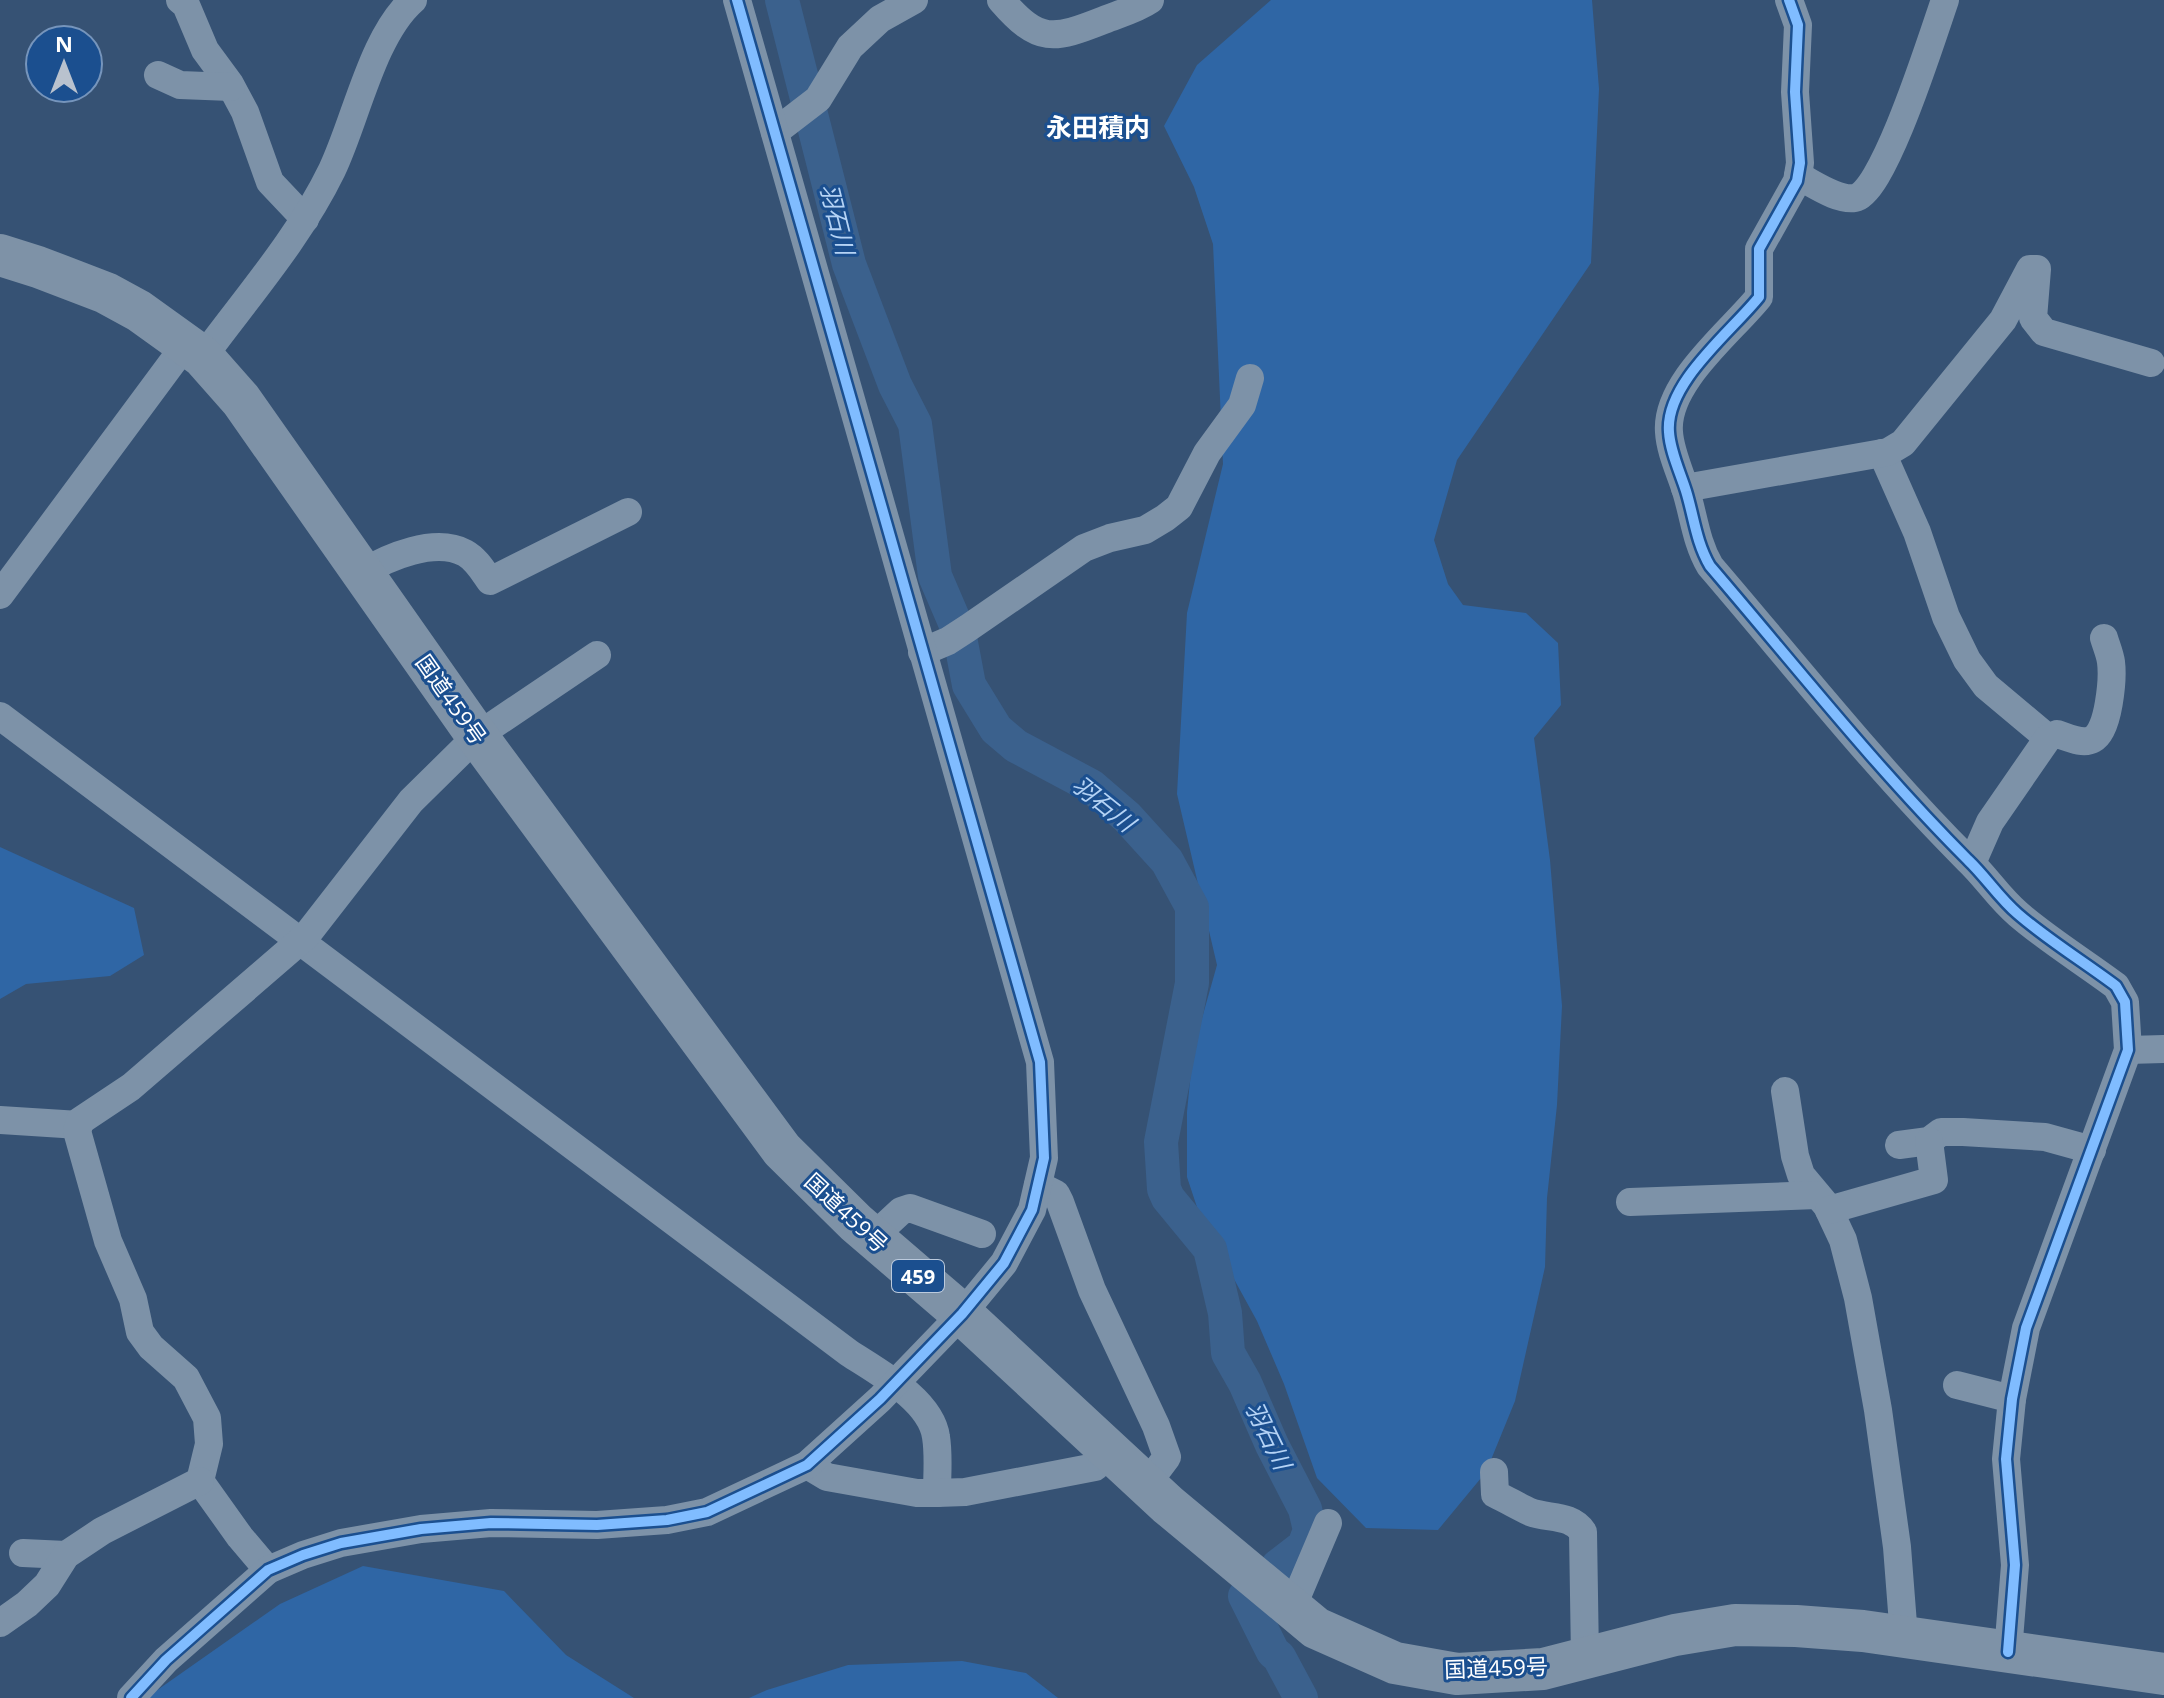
<svg xmlns="http://www.w3.org/2000/svg" width="2164" height="1698" viewBox="0 0 2164 1698" font-family="'Open Sans','Noto Sans JP',sans-serif">
<style>
.green{fill:#2f66a5}
.lines{fill:none;stroke-linecap:round;stroke-linejoin:round}
.river{stroke:#3b618d;stroke-width:34}
.minor{stroke:#7d92a8;stroke-width:28}
.highway{stroke:#7e92a7;stroke-width:42}
.cycleway-casing{stroke:#1b4f8f;stroke-width:15}
.cycleway{stroke:#80bcff;stroke-width:10}
.labels{text-anchor:middle;dominant-baseline:central;stroke-width:6;stroke-linejoin:round;paint-order:stroke}
.shield{fill:#1b4f8f;stroke:#bbcadd;stroke-width:2}
.shield-label{font-size:20px;font-weight:bold;fill:#fff}
.street-label{font-size:22px;fill:#fff;stroke:#1b4f8f}
.water-label{font-size:24px;font-style:italic;fill:#b5d3f5;stroke:#1b4f8f}
.quarter-label{font-size:26px;font-weight:bold;fill:#fff;stroke:#1b4f8f}
</style>
<rect width="100%" height="100%" fill="#365274"/>
<g class="green">
<path d="M1271,0H1592L1599,89L1591,263L1457,460L1434,540L1448,584L1463,605L1526,613L1558,643L1561,705L1534,738L1550,860L1562,1006L1557,1105L1547,1198L1545,1267L1515,1401L1486,1472L1438,1530L1366,1528L1317,1478L1284,1384L1257,1321L1201,1219L1187,1177V1112L1193,1050L1217,965L1177,794L1187,613L1223,464L1213,244L1194,187L1164,126L1197,65Z"/>
<path d="M0,847L134,908L144,955L110,976L26,984L0,999Z"/>
<path d="M363,1566L504,1591L566,1655L634,1698H146L280,1604Z"/>
<path d="M962,1661L1026,1673L1058,1698H749L767,1690L848,1665Z"/>
</g>
<g class="lines">
<g class="river">
<path d="M782,0L849,264L895,385L915,424L935,576L959,632L969,685L996,729L1016,746L1091,786L1127,817L1167,861L1192,907V983L1161,1142L1164,1189L1168,1198L1210,1249L1225,1313L1228,1353L1245,1383L1272,1445L1305,1509L1310,1530L1304,1546L1278,1566"/>
<path d="M1245,1596L1273,1652L1279,1657L1301,1698"/>
</g>
<g class="minor">
<path d="M180,0L186,5L205,50L230,84L245,112L270,182L305,219"/>
<path d="M1001,0C1039,44 1053,40 1104,20C1119,14 1137,9 1150,0"/>
<path d="M1789,0L1798,25L1795,92L1800,163L1797,181L1759,249V297C1731,332 1665,383 1669,432C1670,451 1680,472 1686,491C1694,517 1696,542 1710,566C1795,665 1876,768 1968,860C1986,877 1999,898 2018,914C2048,940 2084,962 2116,986L2125,1002L2128,1050L2026,1328L2012,1399L2006,1459L2015,1565L2008,1652"/>
<path d="M158,75L180,85L231,87"/>
<path d="M775,132L818,99L850,47L880,19L914,0"/>
<path d="M1798,176C1813,183 1837,201 1855,198C1884,193 1934,31 1945,0"/>
<path d="M203,357C248,296 299,238 332,170C356,120 372,36 413,0"/>
<path d="M1882,453L1917,532L1946,617L1967,660L1986,686L2048,738"/>
<path d="M1685,488L1888,452L1903,443L2003,320L2030,269H2037L2033,318L2044,332L2151,363"/>
<path d="M362,573C388,557 435,537 465,553C476,559 483,571 490,581L628,512"/>
<path d="M0,595L186,344"/>
<path d="M922,652L948,641L968,628L1084,548L1110,538L1145,530L1165,518L1179,507L1207,453L1242,405L1250,378"/>
<path d="M0,716L849,1353C878,1372 931,1400 936,1437C939,1455 937,1475 937,1493"/>
<path d="M1972,863L1990,822L2048,738L2057,734C2067,737 2083,745 2093,739C2109,731 2113,678 2111,662C2110,654 2106,645 2104,638"/>
<path d="M2128,1050L2164,1049"/>
<path d="M1785,1091L1795,1156L1801,1175L1827,1206L1843,1240L1858,1298L1878,1410L1897,1547L1904,1637"/>
<path d="M0,1120L79,1125"/>
<path d="M1899,1145L1929,1141L1941,1132H1963L2045,1137L2092,1150"/>
<path d="M1038,1185L1056,1194L1060,1202L1092,1290L1156,1426L1167,1457L1146,1485"/>
<path d="M1630,1202L1817,1195"/>
<path d="M1829,1210L1934,1180L1929,1141"/>
<path d="M873,1237L901,1211L910,1208L982,1234"/>
<path d="M1957,1385L2012,1399"/>
<path d="M807,1465L827,1477L917,1493H937L965,1492L1095,1467L1111,1452"/>
<path d="M1494,1472L1495,1494C1507,1500 1518,1506 1530,1512C1549,1519 1571,1514 1583,1532L1585,1658"/>
<path d="M23,1553L66,1555"/>
<path d="M268,1570L240,1537L200,1481L209,1444L207,1418L186,1378L151,1347L140,1332L133,1299L108,1241L77,1131L80,1121L131,1087L306,936L411,801L477,736L597,655"/>
<path d="M1292,1608L1328,1523"/>
<path d="M0,1623L27,1604L47,1585L66,1555L102,1531L200,1481"/>
<path d="M131,1698L166,1660L268,1570L303,1555L341,1543L421,1529L491,1523L597,1525L667,1520L707,1512L807,1465L880,1399L962,1314L1004,1263L1032,1210L1044,1158L1040,1062L737,0"/>
</g>
<path class="highway" d="M0,255L38,267L106,293L139,311L203,357L241,400L477,736L782,1150L856,1223L962,1314L1168,1505L1316,1628L1395,1663L1457,1674L1543,1669L1675,1635L1735,1625L1796,1626L1863,1631L2164,1674"/>
<defs>
<g id="cycleway">
<path d="M1789,0L1798,25L1795,92L1800,163L1797,181L1759,249V297C1731,332 1665,383 1669,432C1670,451 1680,472 1686,491C1694,517 1696,542 1710,566C1795,665 1876,768 1968,860C1986,877 1999,898 2018,914C2048,940 2084,962 2116,986L2125,1002L2128,1050L2026,1328L2012,1399L2006,1459L2015,1565L2008,1652"/>
<path d="M131,1698L166,1660L268,1570L303,1555L341,1543L421,1529L491,1523L597,1525L667,1520L707,1512L807,1465L880,1399L962,1314L1004,1263L1032,1210L1044,1158L1040,1062L737,0"/>
</g>
</defs>
<use href="#cycleway" class="cycleway-casing"/>
<use href="#cycleway" class="cycleway"/>
</g>
<g class="labels">
<rect class="shield" x="892" y="1260" width="52" height="32" rx="6"/>
<g class="shield-label">
<text x="918" y="1276">459</text>
</g>
<g class="street-label">
<text transform="translate(452 699) rotate(55)">国道459号</text>
<text transform="translate(847 1212) rotate(43)">国道459号</text>
<text transform="translate(1496 1667) rotate(-2)">国道459号</text>
</g>
<g class="water-label">
<text transform="translate(838 219) rotate(76)">羽石川</text>
<text transform="translate(1104 803) rotate(39)">羽石川</text>
<text transform="translate(1269 1435) rotate(64)">羽石川</text>
</g>
<g class="quarter-label">
<text x="1098" y="127">永田積内</text>
</g>
</g>
<g transform="translate(64 64)"><circle r="38" fill="#1b4f8f" stroke="#7695bc" stroke-width="2"/>
<path d="M0-6L14 30L0 20L-14 30Z" fill="#b9c2ce"/>
<text y="-12" font-size="22" font-weight="bold" text-anchor="middle" fill="#ffffff">N</text>
</g>
</svg>
